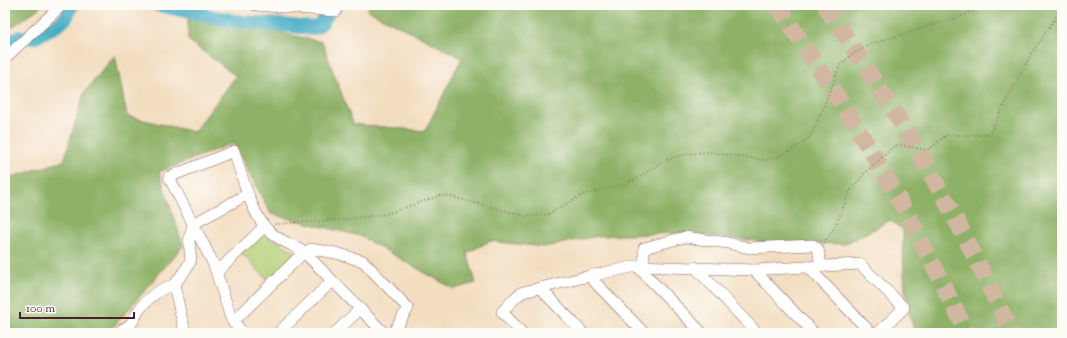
<svg xmlns="http://www.w3.org/2000/svg" width="1067" height="338" viewBox="0 0 1067 338" font-family="'Sorts Mill Goudy',serif">
<style>
.green{fill:#b2ce75;stroke:#7e7650}
.forest{fill:#8db166;stroke:#6c6848}
.lines{fill:none;stroke-linecap:round;stroke-linejoin:round}
.river{stroke:#43aac3;stroke-width:14}
.highway-tunnel{stroke:#d1b7a1;stroke-width:17;stroke-dasharray:17 8;stroke-linecap:butt}
.minor-casing{stroke:#85625f;stroke-width:12}
.path{stroke:#85625f;stroke-width:1.5;stroke-dasharray:1 3;stroke-linecap:butt}
.minor{stroke:#fff;stroke-width:11}
</style>
<rect width="100%" height="100%" fill="#fdfcf7"/>
<filter id="ink" filterUnits="userSpaceOnUse"><feTurbulence type="fractalNoise" baseFrequency=".025" numOctaves="2"/><feDisplacementMap in="SourceGraphic" scale="8" xChannelSelector="R" yChannelSelector="G"/><feConvolveMatrix kernelMatrix="1 2 1 2 8 2 1 2 1" color-interpolation-filters="sRGB"/></filter>
<filter id="wash" filterUnits="userSpaceOnUse"><feTurbulence type="fractalNoise" baseFrequency=".012" numOctaves="4" result="noise"/><feDisplacementMap in="SourceGraphic" scale="16" xChannelSelector="R" yChannelSelector="G"/><feGaussianBlur stdDeviation="0.9" result="paint"/><feColorMatrix in="noise" values="0 0 0 0 0 0 0 0 0 0 0 0 0 0 0 0 0 1.4 0 .05"/><feComposite in="paint" operator="in"/></filter>
<g filter="url(#wash)">
<rect width="100%" height="100%" fill="#f3ddbf"/>
<path class="green" d="M261,232L296,252L269,281L241,252Z"/>
<g class="forest">
<path d="M5,5H43L5,32Z"/>
<path d="M371,5H1062V333H916C902,304 904,262 903,230L890,220L876,228L844,244L767,242L682,233L598,236L544,247L490,241L467,253L476,283L454,289L360,236L271,214L233,143L159,172L183,246L108,333H5V179L64,161L84,93L115,55L127,116L194,132L236,76L188,40V12L322,42L353,124L425,131L462,58L367,10Z"/>
</g>
<g class="lines">
<g class="river">
<path d="M157,5L234,21L313,28C323,26 327,14 332,5"/>
<path d="M5,47L10,42L20,37H35L57,25L66,18L72,5"/>
</g>
</g>
</g>
<g filter="url(#ink)">
<g class="lines">
<g class="highway-tunnel">
<path d="M777,5C810,56 845,106 875,158C909,215 938,274 967,333"/>
<path d="M825,5C866,67 907,129 942,194C967,239 990,286 1011,333"/>
</g>
<defs>
<g id="minor">
<path d="M256,5L336,11"/>
<path d="M5,58L62,5"/>
<path d="M644,265V248L685,237L728,243L749,248L813,245L818,249L821,266"/>
<path d="M637,266L702,333"/>
<path d="M695,267L757,333"/>
<path d="M808,267L871,333"/>
<path d="M754,270L814,333"/>
<path d="M217,272L264,227"/>
<path d="M174,285L186,269L191,260L189,241L193,224L248,194"/>
<path d="M233,322L304,252L311,249L336,253L363,261L408,308L393,333"/>
<path d="M118,333C121,329 127,328 131,324C134,320 136,314 139,310C148,298 160,288 174,285L185,333"/>
<path d="M243,333L233,322L230,315L214,265L169,177L234,151C241,173 252,217 270,232C280,241 293,245 304,252L384,333"/>
<path d="M278,333L332,281"/>
<path d="M335,333L360,309"/>
<path d="M522,333L502,312L517,296L523,292L540,288"/>
<path d="M583,333L540,288L589,276"/>
<path d="M644,333L589,276L637,266L754,270L860,264L904,308L878,333"/>
</g>
</defs>
<use href="#minor" class="minor-casing"/>
<g class="path">
<path d="M343,8L349,5"/>
<path d="M275,224L341,220L386,214L442,195L453,197L525,216L547,215L582,195L625,184L640,177L663,161L686,154L708,152L765,160L779,156L793,149L803,143L809,137L816,126L840,65L853,54L874,43L965,15L984,5"/>
<path d="M824,243L835,227L850,191L864,174L894,146L901,145L926,150L931,148L942,138L948,135H985L990,132L1030,56L1062,8"/>
</g>
<use href="#minor" class="minor"/>
</g>
</g>
<rect width="1067" height="338" fill="none" stroke="#fdfcf7" stroke-width="20"/>
<path d="M20 312v6h114v-6" fill="none" stroke="#4a1f2b" stroke-width="2"/>
<text x="26" y="312" font-size="12" fill="#4a1f2b" stroke="#fdfcf7" stroke-width="3" paint-order="stroke">100 m</text>
</svg>
